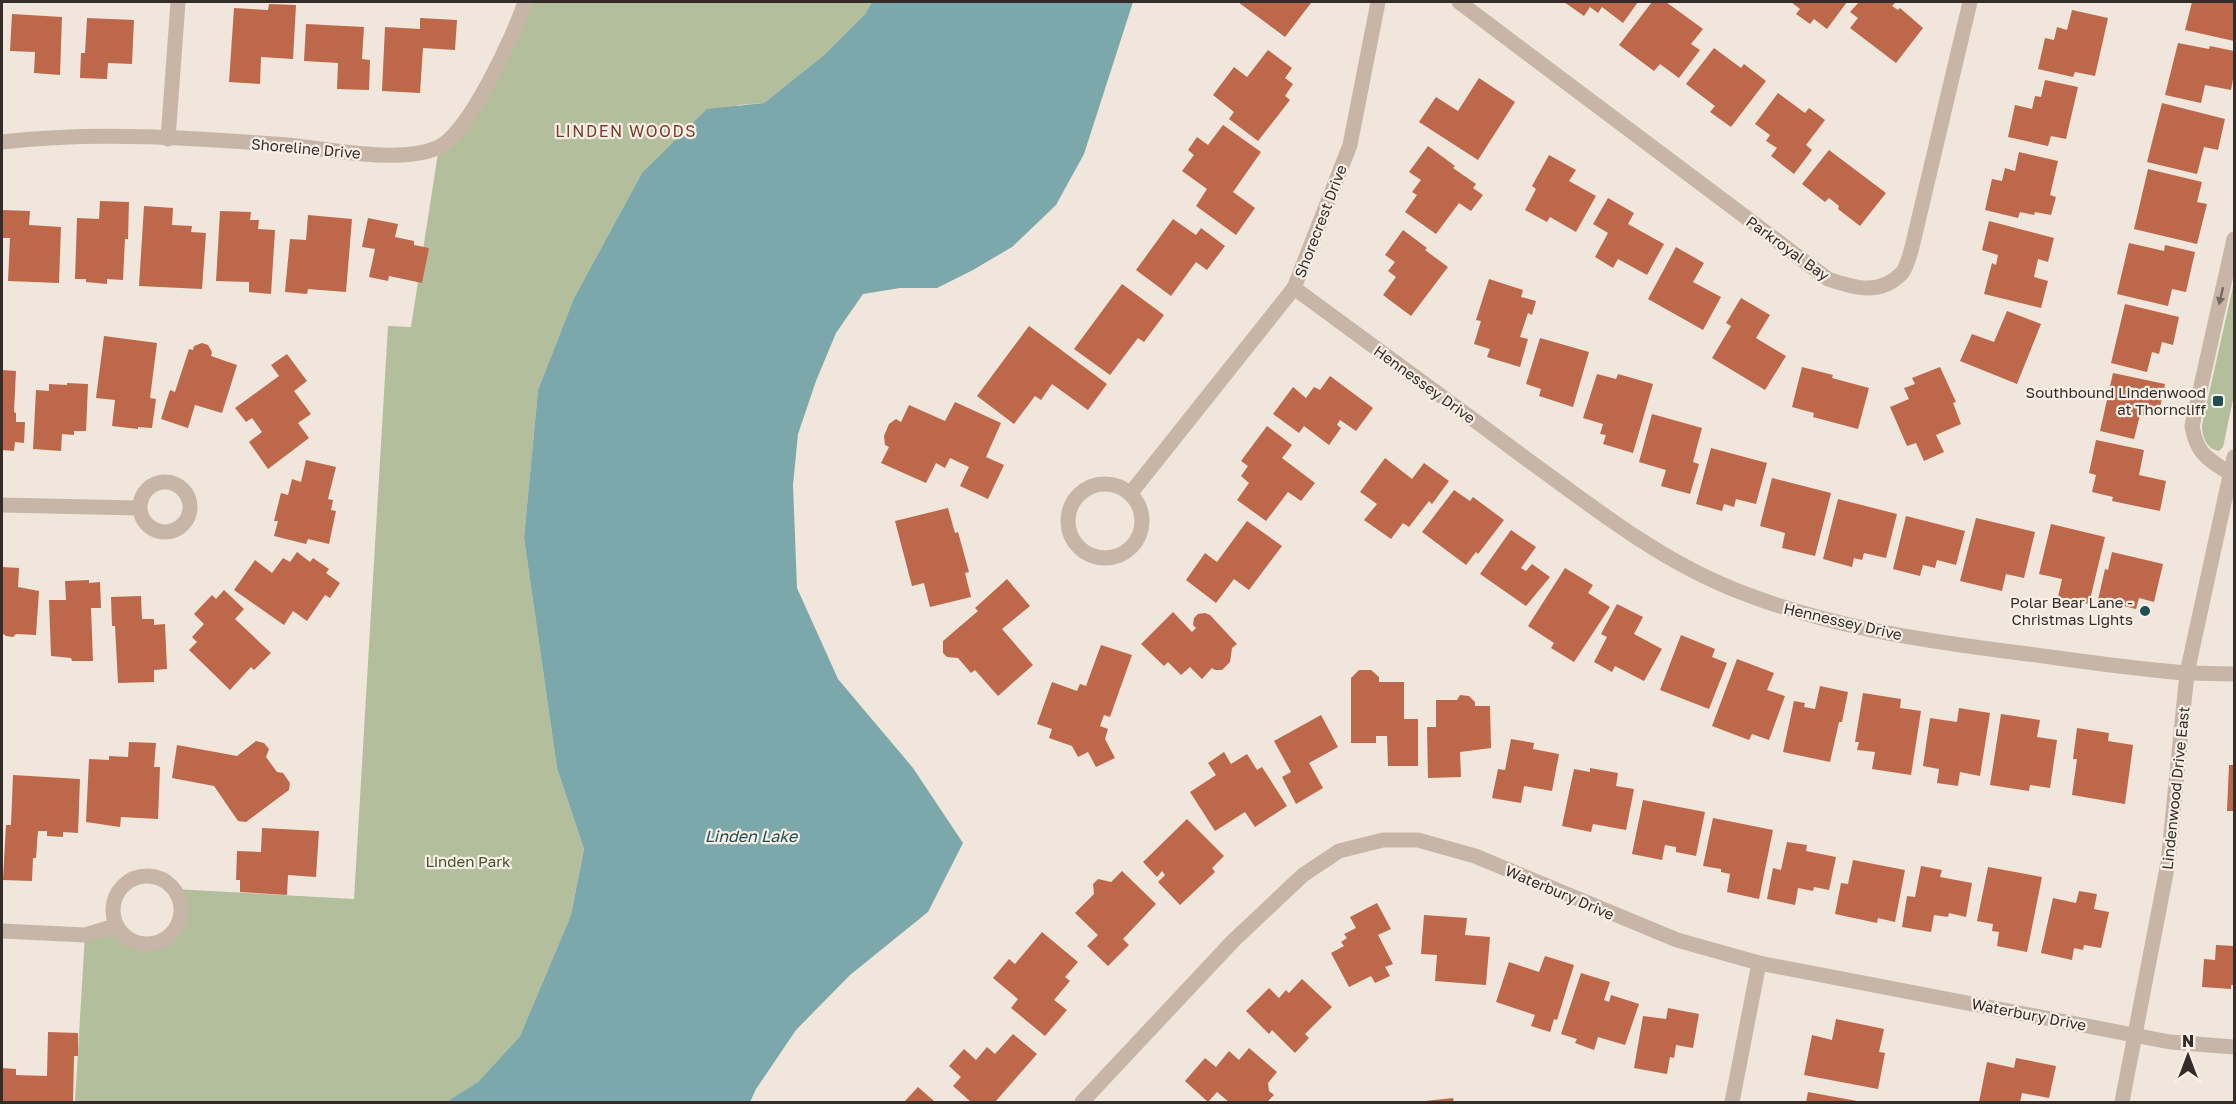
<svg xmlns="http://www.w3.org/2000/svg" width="2236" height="1104" viewBox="0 0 2236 1104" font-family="'Golos Text',sans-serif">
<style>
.green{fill:#b2be9c}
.water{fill:#7ca8ab}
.building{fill:#be684b}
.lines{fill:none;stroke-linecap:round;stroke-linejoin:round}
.minor{stroke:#c7b6a8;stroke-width:15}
.tertiary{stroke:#c7b6a8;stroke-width:15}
.oneway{fill:#766a62}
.poi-dot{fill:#204f53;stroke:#f8f0e7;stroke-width:2}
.labels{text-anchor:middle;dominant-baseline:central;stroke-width:4.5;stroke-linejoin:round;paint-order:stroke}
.street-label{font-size:15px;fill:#342c28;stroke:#f8f0e7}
.poi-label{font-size:15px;fill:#342c28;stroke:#f8f0e7;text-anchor:end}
.park-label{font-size:15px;fill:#43512d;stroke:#f8f0e7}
.neighbourhood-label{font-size:16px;letter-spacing:1.5px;fill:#7e3c26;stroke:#f8f0e7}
.water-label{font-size:16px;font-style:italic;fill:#204f53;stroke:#f8f0e7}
</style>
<rect width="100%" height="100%" fill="#f0e6db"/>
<g class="green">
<path d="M525,2H872L865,14L824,55L764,103L738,105L642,173L574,298L538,390L524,538L557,768L584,849L571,915L520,1036L478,1082L446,1102H75L85,935L115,926C118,929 121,934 124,937C148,957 183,936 181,907C181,901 177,895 175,889L354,899L388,326L411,327L439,147L457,132Z"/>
<path d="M2234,282V395L2223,447L2219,451C2206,449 2202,436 2202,425Z"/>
</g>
<path class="water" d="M872,2H1133L1084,154L1056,205L1012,247L973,270L937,288H900L863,294L836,333L816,381L798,434L793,485L797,588L838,679L913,768L963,843L928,912L850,975L796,1030L756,1089L750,1102H446L478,1082L520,1036L571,915L584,849L557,768L524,538L538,390L574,298L642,173L707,109L764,103L824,55L865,14Z"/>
<g class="building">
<path d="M1238,2H1309L1311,3L1285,37Z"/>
<path d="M1564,2H1638L1623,23L1602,7L1598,13L1590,7L1584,16Z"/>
<path d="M1652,2H1666L1703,29L1691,44L1700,50L1679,78L1660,64L1654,71L1619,45Z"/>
<path d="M1791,2H1847L1827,29L1814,19L1810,24L1796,14L1800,9Z"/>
<path d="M1859,2H1896L1892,6L1898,10L1900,8L1923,28L1896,63L1850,28L1858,18L1850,12Z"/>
<path d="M2192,2H2234L2233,12L2234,13V41L2185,30Z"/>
<path d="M269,4L296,5L293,59L261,57L260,84L229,82L234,8L268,10Z"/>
<path d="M2072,10L2108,18L2095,76L2075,72L2073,77L2038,69L2045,38L2054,40L2057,27L2067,30Z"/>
<path d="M12,14L62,17L60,75L34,73L35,52L10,51Z"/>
<path d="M87,18L134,20L132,64L108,63L107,79L80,78L81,53H85Z"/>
<path d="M420,18L457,20L455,50L423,48L420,93L382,91L385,27L420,29Z"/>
<path d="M306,24L364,27L362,59L370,60L369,90L337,89L338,63L304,61Z"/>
<path d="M2178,43L2209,49L2210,46L2234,51V74L2231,90L2205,85L2201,103L2165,95Z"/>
<path d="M1714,48L1741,68L1744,64L1766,81L1731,127L1710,112L1715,106L1686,84Z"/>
<path d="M1268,50L1292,68L1285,78L1293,84L1285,96L1290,100L1258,141L1229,119L1234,112L1213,95L1234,67L1247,77Z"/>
<path d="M1479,78L1515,102L1478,160L1419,122L1436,97L1458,111Z"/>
<path d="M2045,80L2078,87L2066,139L2051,136L2048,146L2008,137L2015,105L2032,109L2035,96L2041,97Z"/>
<path d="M1778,93L1805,113L1809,108L1825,120L1806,145L1812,150L1794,174L1771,156L1777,148L1766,141L1770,135L1755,124Z"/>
<path d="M2162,103L2225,119L2218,150L2204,147L2197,174L2147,162Z"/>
<path d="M1223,125L1261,152L1233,192L1255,208L1236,235L1196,206L1207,189L1182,171L1194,155L1188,150L1197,137L1208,145Z"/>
<path d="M1428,146L1455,166L1453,168L1476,184L1473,188L1483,195L1471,211L1459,203L1436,234L1405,212L1417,195L1412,192L1421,180L1409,172Z"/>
<path d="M1829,150L1886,193L1860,226L1838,209L1839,206L1829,198L1825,202L1802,184Z"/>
<path d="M2019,152L2058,161L2050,195L2056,197L2051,215L2035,212L2034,215L2020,212L2018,218L1985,210L1992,179L2002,181L2005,168L2015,171Z"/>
<path d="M1549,155L1576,170L1569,181L1596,196L1576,232L1550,217L1547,222L1525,210L1536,189L1532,186Z"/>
<path d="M2148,169L2202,182L2197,202L2207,204L2197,244L2134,229Z"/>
<path d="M1608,198L1634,213L1628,224L1664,244L1647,275L1618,259L1613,268L1595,257L1608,233L1593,224Z"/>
<path d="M100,201L129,202L128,239H125L123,280L107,279V284L86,282V279H75L77,218L99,219Z"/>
<path d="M144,206L173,208L172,225L192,226L191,232L206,233L202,289L139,286Z"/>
<path d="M2,210L30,211L29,225L61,227L59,283L8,281L10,238H2Z"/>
<path d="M220,211L251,212L250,220H259L258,229L275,230L271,294L249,292V282L216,281Z"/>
<path d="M308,215L352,219L346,292L308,289L307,294L285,292L290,239L306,240Z"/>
<path d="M368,218L398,224L395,237L414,241V245L429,248L422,283L389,276L388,281L369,277L375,249L362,247Z"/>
<path d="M1173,219L1196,235L1201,228L1225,246L1207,270L1196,262L1171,296L1136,270Z"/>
<path d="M1989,221L2054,238L2048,262L2038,259L2034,277L2048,281L2041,308L1984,294L1992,263L1996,265L1998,255L1982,250Z"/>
<path d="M1403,230L1427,248L1425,250L1448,267L1411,316L1383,295L1396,277L1388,271L1395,262L1385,255Z"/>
<path d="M2129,243L2164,251L2165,245L2195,252L2186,292L2172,289L2168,306L2117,294Z"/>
<path d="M1676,247L1704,263L1693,282L1721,297L1703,330L1648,299Z"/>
<path d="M1489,279L1523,290L1521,297L1536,301L1532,315L1528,313L1520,337L1528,339L1520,367L1487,357L1490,349L1474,344L1481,321L1476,320Z"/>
<path d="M1122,284L1164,315L1144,342L1138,338L1110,375L1074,349Z"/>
<path d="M1741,298L1770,315L1756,338L1786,356L1765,390L1712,358L1731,326L1726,323Z"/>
<path d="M2125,304L2179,317L2173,345L2162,342L2159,354L2152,352L2147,372L2111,363Z"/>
<path d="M2007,311L2041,324L2017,384L1960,361L1972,334L1994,342Z"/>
<path d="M1029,326L1107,384L1088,410L1052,384L1041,400L1035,396L1014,424L977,396Z"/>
<path d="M104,336L157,343L150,398L156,399L152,428L138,427V429L112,426L115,400L96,398Z"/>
<path d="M1540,338L1589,352L1573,407L1539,396L1541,389L1526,384Z"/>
<path d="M202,343L208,345L212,352L211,356L237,365L222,413L195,405L188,428L161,419L170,390L175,392L189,349L193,350L194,346Z"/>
<path d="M287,354L307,381L294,391L311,414L298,423L309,438L268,469L249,442L262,432L252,418L246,422L235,408L279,376L271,365Z"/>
<path d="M1802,367L1833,375L1832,378L1869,388L1858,429L1813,417L1814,413L1792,407Z"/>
<path d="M1940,367L1956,402L1953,403L1961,424L1936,435L1944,452L1924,461L1916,443L1907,446L1890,407L1909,399L1904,388L1915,384L1912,378Z"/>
<path d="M2,370L16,371L14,412L16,413V422H25L24,443L15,442L14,451L2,450Z"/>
<path d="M2113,373L2165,384L2159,412L2148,410L2147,416L2140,415L2134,439L2100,431Z"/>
<path d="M1597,374L1616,379L1618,374L1653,384L1633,453L1603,444L1606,435L1600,434L1603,424L1583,418Z"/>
<path d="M1330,376L1373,408L1356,431L1340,420L1337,425L1341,428L1329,445L1304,426L1299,433L1273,414L1293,387L1306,398L1314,387L1320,390Z"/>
<path d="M67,383L88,384L86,431H74V435L62,434L61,451L33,449L36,390L49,391V384L67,385Z"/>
<path d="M955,402L1001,423L986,457L1004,465L988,499L960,486L969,467L950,458L945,468L936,463L926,483L881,463L889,447L885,445L884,436L889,424L896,419L901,422L909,405L945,421Z"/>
<path d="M1652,414L1702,428L1693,462L1699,464L1690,494L1661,486L1666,470L1639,462Z"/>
<path d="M1267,426L1292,445L1282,458L1315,483L1301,501L1288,492L1266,521L1237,500L1249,483L1241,476L1248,466L1241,461Z"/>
<path d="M2096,440L2144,450L2139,475L2166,481L2160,511L2112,501L2113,497L2092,492L2096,475L2089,473Z"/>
<path d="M1711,448L1767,463L1756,504L1736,499L1734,507L1724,504L1722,511L1696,504Z"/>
<path d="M1385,458L1412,479L1424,463L1449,481L1432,504L1429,501L1409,527L1403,523L1391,539L1364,520L1377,504L1360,492Z"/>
<path d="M306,460L336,467L328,499L333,500L331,510L336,511L329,544L308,539L306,544L274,536L278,521H274L281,493L288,495L292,479L301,482Z"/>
<path d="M1772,478L1831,493L1815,556L1782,548L1785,533L1760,526Z"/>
<path d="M1454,490L1470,501L1473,497L1504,520L1478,554L1476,552L1466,565L1422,532Z"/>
<path d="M1838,499L1897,514L1886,558L1864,553L1862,560L1854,558L1852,567L1823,559Z"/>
<path d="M948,508L955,533L958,532L969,572L965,573L971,597L930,607L924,583L912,586L895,521Z"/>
<path d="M1906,516L1965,531L1956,565L1937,560L1935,568L1923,565L1920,576L1893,569Z"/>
<path d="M1976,518L2035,532L2024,578L2006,574L2002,591L1960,581Z"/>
<path d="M1247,521L1282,546L1249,590L1234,579L1216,603L1186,580L1205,553L1217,562Z"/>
<path d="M2051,524L2105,537L2089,604L2058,597L2062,579L2039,574Z"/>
<path d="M1511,530L1536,547L1521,568L1526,571L1532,564L1550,577L1526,606L1480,574Z"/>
<path d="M297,552L310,562L313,558L329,569L326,573L340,583L330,598L325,595L307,621L293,611L284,625L234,590L255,560L272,573L283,558L290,562Z"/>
<path d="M2112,552L2163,564L2154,602L2139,598L2136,609L2098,600L2105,569L2108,570Z"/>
<path d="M2,567L19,568L18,587L39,591L36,635L16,634L13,637L6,636L2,633Z"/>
<path d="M1565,568L1593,585L1588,593L1610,607L1574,662L1551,648L1554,643L1528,626Z"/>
<path d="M1007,579L1030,606L1002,629L1033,665L998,696L975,670L971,673L958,658L947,657L943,653V641L978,611L975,608Z"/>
<path d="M89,580V583L100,582L101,608H91L93,661H72L71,658L51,656L49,600H66L65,581Z"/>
<path d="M224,590L244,609L235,619L271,653L254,670L251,667L230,690L189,650L197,642L192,637L204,624L194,614L212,595L216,599Z"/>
<path d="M141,596L142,619H154V625L165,624L167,669L154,670V682L118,683L115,626H112L111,597Z"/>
<path d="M1617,604L1643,617L1634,634L1662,649L1644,681L1615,666L1612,672L1594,662L1607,637L1601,634Z"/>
<path d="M1173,612L1192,632L1196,628L1193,625L1194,618L1198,614L1205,613L1210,615L1237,644L1232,648L1230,662L1222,670H1215L1212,668L1202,679L1190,667L1181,675L1168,662L1164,666L1141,644Z"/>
<path d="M1681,635L1715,649L1712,657L1727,663L1709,709L1660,690Z"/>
<path d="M1101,645L1132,655L1110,717L1104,715L1100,726L1108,729L1105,739L1115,758L1096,767L1088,752L1078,757L1072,746L1049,738L1052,729L1037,724L1052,682L1077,691L1080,684L1086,686Z"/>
<path d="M1737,659L1774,673L1767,690L1785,696L1769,740L1752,734L1749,740L1712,726Z"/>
<path d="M1359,670H1371L1379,677V682H1404V719H1418V766H1388L1387,736H1376V743H1351V678Z"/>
<path d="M1820,686L1848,692L1842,722H1839L1830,762L1783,752L1794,701L1805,703L1804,707L1815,709Z"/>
<path d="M1863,693L1901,699L1900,708L1921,711L1911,775L1872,769L1875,752L1857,750L1859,742H1855Z"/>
<path d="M1460,695L1469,696L1475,702V706H1490L1491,748L1460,752L1461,777L1428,778L1427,727H1436V700H1457Z"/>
<path d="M1959,708L1990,713L1980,776L1960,772L1958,786L1937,783L1939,769L1923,766L1930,718L1957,722Z"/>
<path d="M2001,714L2040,720L2037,737L2057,740L2050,788L2030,785L2029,791L1990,785Z"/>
<path d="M1321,715L1338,747L1309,763L1323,788L1296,804L1282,777L1291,772L1274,741Z"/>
<path d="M2077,728L2109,733L2108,741L2133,745L2125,804L2072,795L2077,759H2073Z"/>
<path d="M1511,739L1534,743L1533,749L1559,754L1552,791L1524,786L1521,803L1492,798L1498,769L1505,770Z"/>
<path d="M256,741L264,743L269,749L266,757L277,772L283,773L290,783L289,790L246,822L238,821L214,786L172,778L177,745L237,756Z"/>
<path d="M129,742L156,743L154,767H160L158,819L121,817L120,827L86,822L89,759L109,760V756L128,757Z"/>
<path d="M1224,752L1231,764L1247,754L1257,770L1262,767L1287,806L1255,827L1245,812L1215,831L1190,792L1216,775L1208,763Z"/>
<path d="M2229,765H2234V811H2227Z"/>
<path d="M1590,768L1618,773L1616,786L1634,789L1626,830L1593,824L1591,832L1562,826L1574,769L1590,772Z"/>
<path d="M13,775L80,779L78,833L63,832V837L47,836V831H38L36,858H33L32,881L3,880L6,825H11Z"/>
<path d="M1643,800L1705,812L1696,856L1676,852V847L1665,845L1662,860L1632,854Z"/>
<path d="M1713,818L1773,830L1759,899L1727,892L1730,874L1721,872V869L1703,866Z"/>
<path d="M1187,819L1224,856L1212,868L1215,872L1180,905L1158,882L1165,875L1162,871L1157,877L1143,862Z"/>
<path d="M262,828L319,831L316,877L288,875L287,895L240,892V880H236L237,851L261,852Z"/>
<path d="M1787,842L1807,845L1806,851L1836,857L1829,890L1814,887L1813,891L1798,888L1795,905L1767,899L1773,868L1781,870Z"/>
<path d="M1853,860L1905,870L1895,922L1878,918L1877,923L1835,914L1841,883L1848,884Z"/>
<path d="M1921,866L1942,870L1940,877L1972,883L1966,917L1949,913L1948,917L1934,915L1931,932L1902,927L1907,896L1915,897Z"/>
<path d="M1988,867L2042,877L2027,952L1997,946L1999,932L1992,931L1993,924L1977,921Z"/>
<path d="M1122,871L1156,904L1123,939L1129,945L1108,966L1087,946L1098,935L1075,913L1094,894L1093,884L1098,879L1111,882Z"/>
<path d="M2079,891L2097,894L2094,909L2109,912L2101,948L2084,945L2083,950L2074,948L2072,960L2041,953L2053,898L2076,903Z"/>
<path d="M1377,903L1391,929L1378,935L1393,964L1385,967L1390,976L1375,983L1371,976L1349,987L1331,953L1344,946L1341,942L1347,938L1344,934L1356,928L1350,917Z"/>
<path d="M1424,915L1467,918L1465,935L1490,937L1486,985L1435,981L1437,955L1421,954Z"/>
<path d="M1042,932L1078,962L1065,977L1070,981L1054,1000L1067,1010L1045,1036L1011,1008L1018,999L993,978L1009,959L1015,964Z"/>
<path d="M2216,945L2234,946V985H2231V989L2202,987L2204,959L2215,960Z"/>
<path d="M1545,956L1574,965L1557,1020L1554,1019L1550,1032L1531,1026L1535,1015L1496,1002L1509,962L1539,972Z"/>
<path d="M1581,973L1610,982L1604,1000L1609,1002L1611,995L1639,1004L1625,1045L1598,1037L1594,1050L1575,1043L1577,1039L1561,1034Z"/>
<path d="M1302,979L1332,1007L1305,1034L1309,1038L1295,1053L1272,1030L1269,1034L1246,1011L1269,988L1279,998L1286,990L1289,993Z"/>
<path d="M1668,1008L1699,1014L1693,1048L1676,1045L1674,1058L1670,1057L1667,1074L1634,1068L1643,1016L1666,1019Z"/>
<path d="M1836,1019L1884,1029L1879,1052L1885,1053L1878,1089L1804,1075L1812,1035L1832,1040Z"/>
<path d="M48,1032L78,1033V1056H74L73,1102H2V1068L16,1069V1075L47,1076Z"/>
<path d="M1013,1034L1037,1054L995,1102H971L953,1086L961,1077L949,1066L964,1049L976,1060L987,1047L995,1054Z"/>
<path d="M1249,1048L1277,1072L1268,1083L1269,1091L1274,1095L1267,1102H1229L1217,1092L1208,1102L1185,1081L1205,1058L1216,1067L1229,1051L1239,1060Z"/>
<path d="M2016,1058L2056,1066L2049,1098L2022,1093L2020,1102H1979L1987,1062L2014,1068Z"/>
<path d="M918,1087L935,1102H904Z"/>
<path d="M1808,1092L1857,1101V1102H1806Z"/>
<path d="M1453,1098L1454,1102H1425V1101Z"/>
</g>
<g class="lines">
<g class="minor">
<path d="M1459,2L1828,279C1854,288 1880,296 1902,273C1907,267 1910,254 1912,247L1970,2"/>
<path d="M168,139L178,2"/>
<path d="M2,142C96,131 193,138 288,145C330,149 399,164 437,148C469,134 514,35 525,2"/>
<path d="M1294,288C1373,346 1453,404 1532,463C1593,507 1652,554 1721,584C1818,626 1923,641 2028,654C2081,661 2133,669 2187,673"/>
<path d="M2231,474C2208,459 2197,455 2192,426L2234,239"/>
<circle cx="165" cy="507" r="25"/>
<circle cx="1105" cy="521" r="37"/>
<path d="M1130,494L1294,288L1350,145L1378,2"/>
<path d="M2,505L139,508"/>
<circle cx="147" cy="910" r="34"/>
<path d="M2,931L85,935L115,926"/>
<path d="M1082,1102L1233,941L1303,875L1339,851L1383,840H1418L1475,856L1677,940L1759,963L2170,1042L2234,1047"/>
<path d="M1732,1102L1759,963"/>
</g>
<g class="tertiary">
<path d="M2187,673L2234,674"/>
<path d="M2122,1102L2168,863L2187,673L2234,457"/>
</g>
</g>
<defs><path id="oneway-solid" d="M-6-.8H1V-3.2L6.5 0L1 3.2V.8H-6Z" transform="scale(1.5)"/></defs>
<use class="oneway" href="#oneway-solid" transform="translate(2221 296) rotate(103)"/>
<g class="poi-dot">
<rect x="2212" y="395" width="12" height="12" rx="3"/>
<circle cx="2145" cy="611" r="6"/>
</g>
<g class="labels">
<g class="street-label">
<text transform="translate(306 148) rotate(5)">Shoreline Drive</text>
<text transform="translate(1320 221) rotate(-69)">Shorecrest Drive</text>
<text transform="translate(1788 248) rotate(36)">Parkroyal Bay</text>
<text transform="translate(1425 384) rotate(36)">Hennessey Drive</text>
<text transform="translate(1843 621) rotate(13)">Hennessey Drive</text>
<text transform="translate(2175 788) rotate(-84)">Lindenwood Drive East</text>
<text transform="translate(1560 892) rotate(23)">Waterbury Drive</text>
<text transform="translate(2029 1014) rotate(11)">Waterbury Drive</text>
</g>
<g class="poi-label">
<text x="2206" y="392">Southbound Lindenwood<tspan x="2206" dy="17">at Thorncliff</tspan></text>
<text x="2133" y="602">Polar Bear Lane -<tspan x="2133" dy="17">Christmas Lights</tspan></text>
</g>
<g class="park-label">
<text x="468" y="861">Linden Park</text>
</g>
<g class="neighbourhood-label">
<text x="626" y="131">LINDEN WOODS</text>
</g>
<g class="water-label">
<text x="751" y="836">Linden Lake</text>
</g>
</g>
<rect width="2236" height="1104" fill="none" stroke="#342c28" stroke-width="6"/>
<g transform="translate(2188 1056)" stroke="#f8f0e7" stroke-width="4.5" paint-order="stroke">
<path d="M0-4.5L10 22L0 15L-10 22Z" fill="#342c28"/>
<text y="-9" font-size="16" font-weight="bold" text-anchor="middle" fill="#342c28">N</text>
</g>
</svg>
